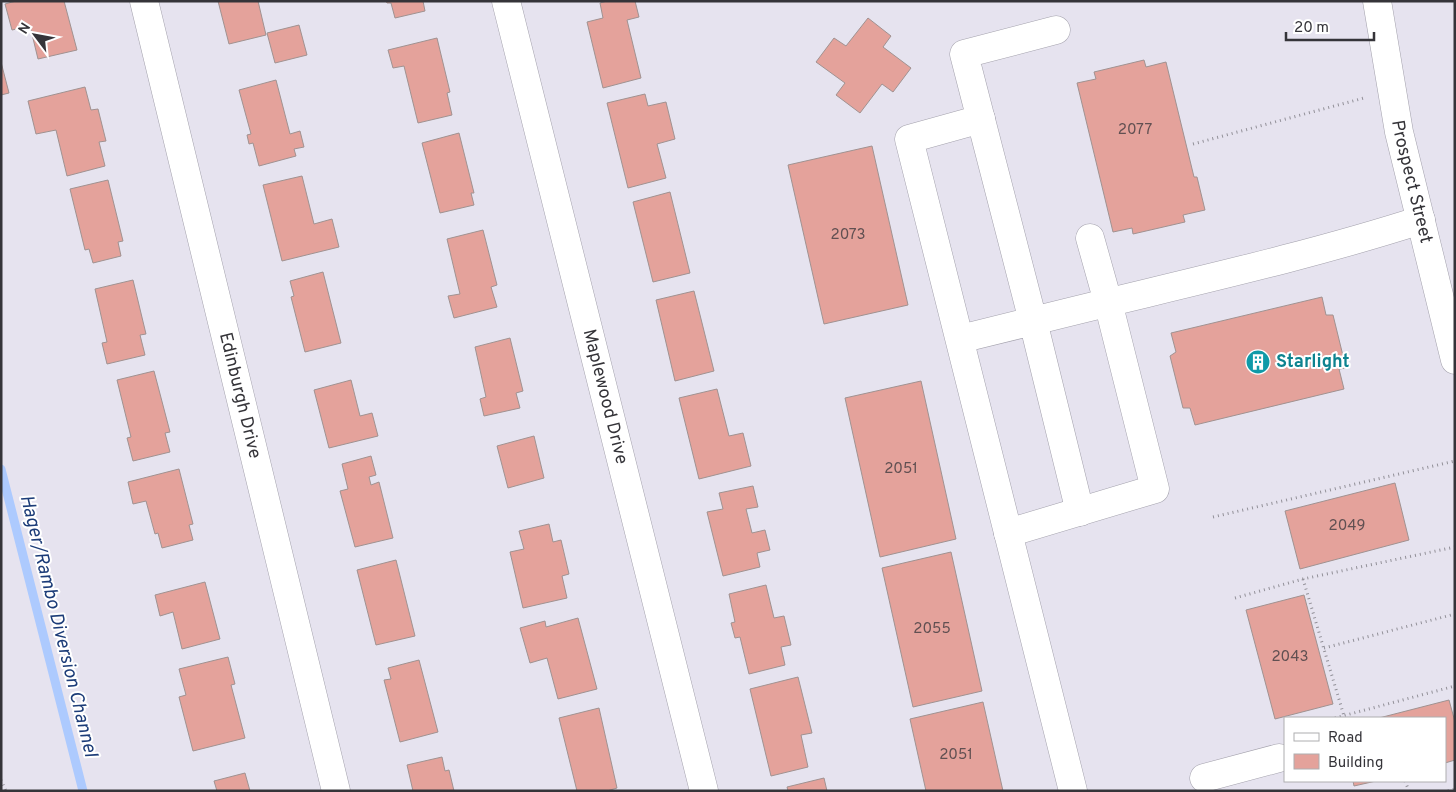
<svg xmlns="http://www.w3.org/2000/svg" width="1456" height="792" viewBox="0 0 1456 792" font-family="Overpass,sans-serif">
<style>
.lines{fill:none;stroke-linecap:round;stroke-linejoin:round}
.stream{stroke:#adcafe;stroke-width:9}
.building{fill:#e4a29b;stroke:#a09291}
.minor-casing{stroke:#a4a2ad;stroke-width:29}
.path{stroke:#929098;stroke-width:3;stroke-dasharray:1 4;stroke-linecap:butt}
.minor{stroke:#fff;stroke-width:28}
.labels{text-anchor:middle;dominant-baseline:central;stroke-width:4;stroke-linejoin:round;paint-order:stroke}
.number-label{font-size:15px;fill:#615052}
.street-label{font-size:18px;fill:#353439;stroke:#fff}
.culture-label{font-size:18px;font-weight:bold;fill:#0d838f;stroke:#fff;text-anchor:start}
.water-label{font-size:19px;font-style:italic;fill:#1c3c78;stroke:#fff}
</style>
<rect width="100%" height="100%" fill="#e6e3ef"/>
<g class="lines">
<path class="stream" d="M1,469L83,791"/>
</g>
<g class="building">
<path d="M16,1H64L77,50L38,59L30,26L12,30L5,4Z"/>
<path d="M218,1H258L266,35L229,44Z"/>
<path d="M386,1H423L425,11L395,18L391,3H387Z"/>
<path d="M607,1H635L639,17L627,20L641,78L603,88L587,22L603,18L600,3Z"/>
<path d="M868,18L891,36L883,47L911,68L893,92L882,84L860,113L836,95L845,83L816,62L834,38L846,46Z"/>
<path d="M299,25L307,55L275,63L267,33Z"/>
<path d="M437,38L450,92L447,93L452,115L418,123L404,66L393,68L388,50Z"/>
<path d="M1144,60L1146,67L1166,62L1194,177H1197L1205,210L1183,215L1185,222L1133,234L1132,228L1113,232L1077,83L1096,79L1094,72Z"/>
<path d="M1,62L9,93L1,95Z"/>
<path d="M276,80L290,134L300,131L304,147L294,149L296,156L259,166L253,143L249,144L247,135L251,134L239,90Z"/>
<path d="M85,87L91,110L98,109L106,141L99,142L105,166L67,176L56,130L36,134L28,101Z"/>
<path d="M645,94L648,106L666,102L675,139L657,144L666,178L628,188L607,103Z"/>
<path d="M459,133L474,193H471L474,205L440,213L422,143Z"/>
<path d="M872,146L908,305L824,324L788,165Z"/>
<path d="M302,176L314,224L332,219L339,247L282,261L263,185Z"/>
<path d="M108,180L123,241L118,242L121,256L93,263L89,249L85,250L70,189Z"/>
<path d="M670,192L690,273L653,282L633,202Z"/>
<path d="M483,230L497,285L491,287L497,307L454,318L448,296L460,294L447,239Z"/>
<path d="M323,272L341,343L305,352L291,297L294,296L290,281Z"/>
<path d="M133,280L146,334L140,335L145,355L107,364L102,343L107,342L95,289Z"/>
<path d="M694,291L714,371L675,381L656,300Z"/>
<path d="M1322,297L1326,315H1333L1346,368L1339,369L1344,389L1195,425L1190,408H1183L1170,356L1176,352L1171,333Z"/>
<path d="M510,338L523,391L516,393L520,408L484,416L480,399L486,397L475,347Z"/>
<path d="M154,371L170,432L165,433L170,452L133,461L127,438L131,437L117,380Z"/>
<path d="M351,380L360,416L372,413L378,436L329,448L314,390Z"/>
<path d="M921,381L956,539L880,557L845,398Z"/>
<path d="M717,389L729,436L743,433L751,466L699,479L679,398Z"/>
<path d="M534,436L544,478L508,488L497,446Z"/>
<path d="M371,456L376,475L369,477L371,485L379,482L393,538L355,547L340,491L348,489L342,464Z"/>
<path d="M179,469L193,524L189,525L193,540L162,548L158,533L155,534L146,501L133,504L128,482Z"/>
<path d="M1395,483L1409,540L1300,569L1285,511Z"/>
<path d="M753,486L758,507L746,509L752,533L765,530L770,550L757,553L760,567L723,576L707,512L723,509L719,493Z"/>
<path d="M549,524L553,542L561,540L569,574L562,576L567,598L523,608L510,552L524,549L519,531Z"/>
<path d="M951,552L982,691L913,707L882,568Z"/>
<path d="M396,560L415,636L376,645L357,570Z"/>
<path d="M205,582L220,639L182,649L173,612L160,616L155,595Z"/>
<path d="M766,585L774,618L784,616L791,645L781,647L785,665L749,674L740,637L735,638L731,623L735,622L729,594Z"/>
<path d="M1304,595L1333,704L1275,719L1246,610Z"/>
<path d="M578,618L597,689L558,699L547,658L530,663L520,628L545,621L546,627Z"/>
<path d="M228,657L235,684L231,685L245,738L193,751L179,697L186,695L179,669Z"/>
<path d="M419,660L438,732L400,742L384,680L391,679L388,668Z"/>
<path d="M798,677L812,733L801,735L808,767L771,776L750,689Z"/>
<path d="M1449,700L1455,722V760L1445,763V718H1379Z"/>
<path d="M983,702L1003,791H926L910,719Z"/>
<path d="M599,708L617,788L607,791H577L559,718Z"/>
<path d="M442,757L445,771L449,770L454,791H413L407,765Z"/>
<path d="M245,773L250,791H217L214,781Z"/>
<path d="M824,778L827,791H788L787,787Z"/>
<path d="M1353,781H1376L1354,786Z"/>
</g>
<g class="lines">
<defs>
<g id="minor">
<path id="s1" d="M144,1L336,791"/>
<path id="s2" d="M506,1L704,791"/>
<path id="s3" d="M1377,1L1399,132L1455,360"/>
<path d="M1056,30L964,54L1033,321C1163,288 1293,261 1421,220"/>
<path d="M981,119L909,139L1073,791"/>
<path d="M960,339L1033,321L1080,512"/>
<path d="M1008,533L1155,489L1108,302L1090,238"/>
<path d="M1204,778L1279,758"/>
</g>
</defs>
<use href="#minor" class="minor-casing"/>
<g class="path">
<path d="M1193,144L1364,98"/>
<path d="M1213,517L1455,461"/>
<path d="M1303,579L1344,716"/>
<path d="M1235,598L1303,579L1455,547"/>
<path d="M1324,648L1455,614"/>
<path d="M1335,718L1455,686"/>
<path d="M1,780L6,791"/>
<path d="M1405,781L1409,791"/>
<path d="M1448,791L1455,789"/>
</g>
<use href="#minor" class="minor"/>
</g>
<defs>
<symbol id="building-disc" viewBox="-11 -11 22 22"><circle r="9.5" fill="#0f9aa8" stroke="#fff"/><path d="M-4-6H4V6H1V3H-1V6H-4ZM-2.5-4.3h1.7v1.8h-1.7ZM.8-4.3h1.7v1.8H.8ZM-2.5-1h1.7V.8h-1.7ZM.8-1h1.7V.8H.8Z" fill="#fff"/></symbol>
</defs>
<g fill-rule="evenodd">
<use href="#building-disc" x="1244" y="348" width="28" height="28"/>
</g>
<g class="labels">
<g class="number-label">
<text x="1135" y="130">2077</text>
<text x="848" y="235">2073</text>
<text x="901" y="469">2051</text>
<text x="1347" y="526">2049</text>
<text x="932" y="629">2055</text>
<text x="1290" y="657">2043</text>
<text x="956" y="755">2051</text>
</g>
<g class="street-label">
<text stroke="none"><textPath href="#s3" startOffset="184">Prospect Street</textPath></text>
<text stroke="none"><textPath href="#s1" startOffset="406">Edinburgh Drive</textPath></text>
<text stroke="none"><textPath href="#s2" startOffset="408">Maplewood Drive</textPath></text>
</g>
<g class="culture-label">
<text x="1276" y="362">Starlight</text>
</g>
<g class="water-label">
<text transform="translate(58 626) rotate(76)">Hager/Rambo Diversion Channel</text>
</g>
</g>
<rect width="1456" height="792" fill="none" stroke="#353439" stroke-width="5"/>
<rect x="1284" y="717" width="162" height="65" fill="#ffffff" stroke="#aeaeb0"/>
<rect x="1294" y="733" width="25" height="8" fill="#ffffff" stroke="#aeaeb0"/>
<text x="1328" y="742" font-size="15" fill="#353439">Road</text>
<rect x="1294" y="754" width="25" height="15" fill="#e4a29b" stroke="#aeaeb0"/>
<text x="1328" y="767" font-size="15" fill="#353439">Building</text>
<g transform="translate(35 35) rotate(302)" stroke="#ffffff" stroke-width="4" paint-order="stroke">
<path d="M0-4L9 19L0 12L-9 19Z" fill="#353439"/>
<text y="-8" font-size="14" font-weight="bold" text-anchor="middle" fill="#353439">N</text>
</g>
<path d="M1286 32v8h88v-8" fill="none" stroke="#353439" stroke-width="2.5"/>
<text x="1294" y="32" font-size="15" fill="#353439" stroke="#ffffff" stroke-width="4" paint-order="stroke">20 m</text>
</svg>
